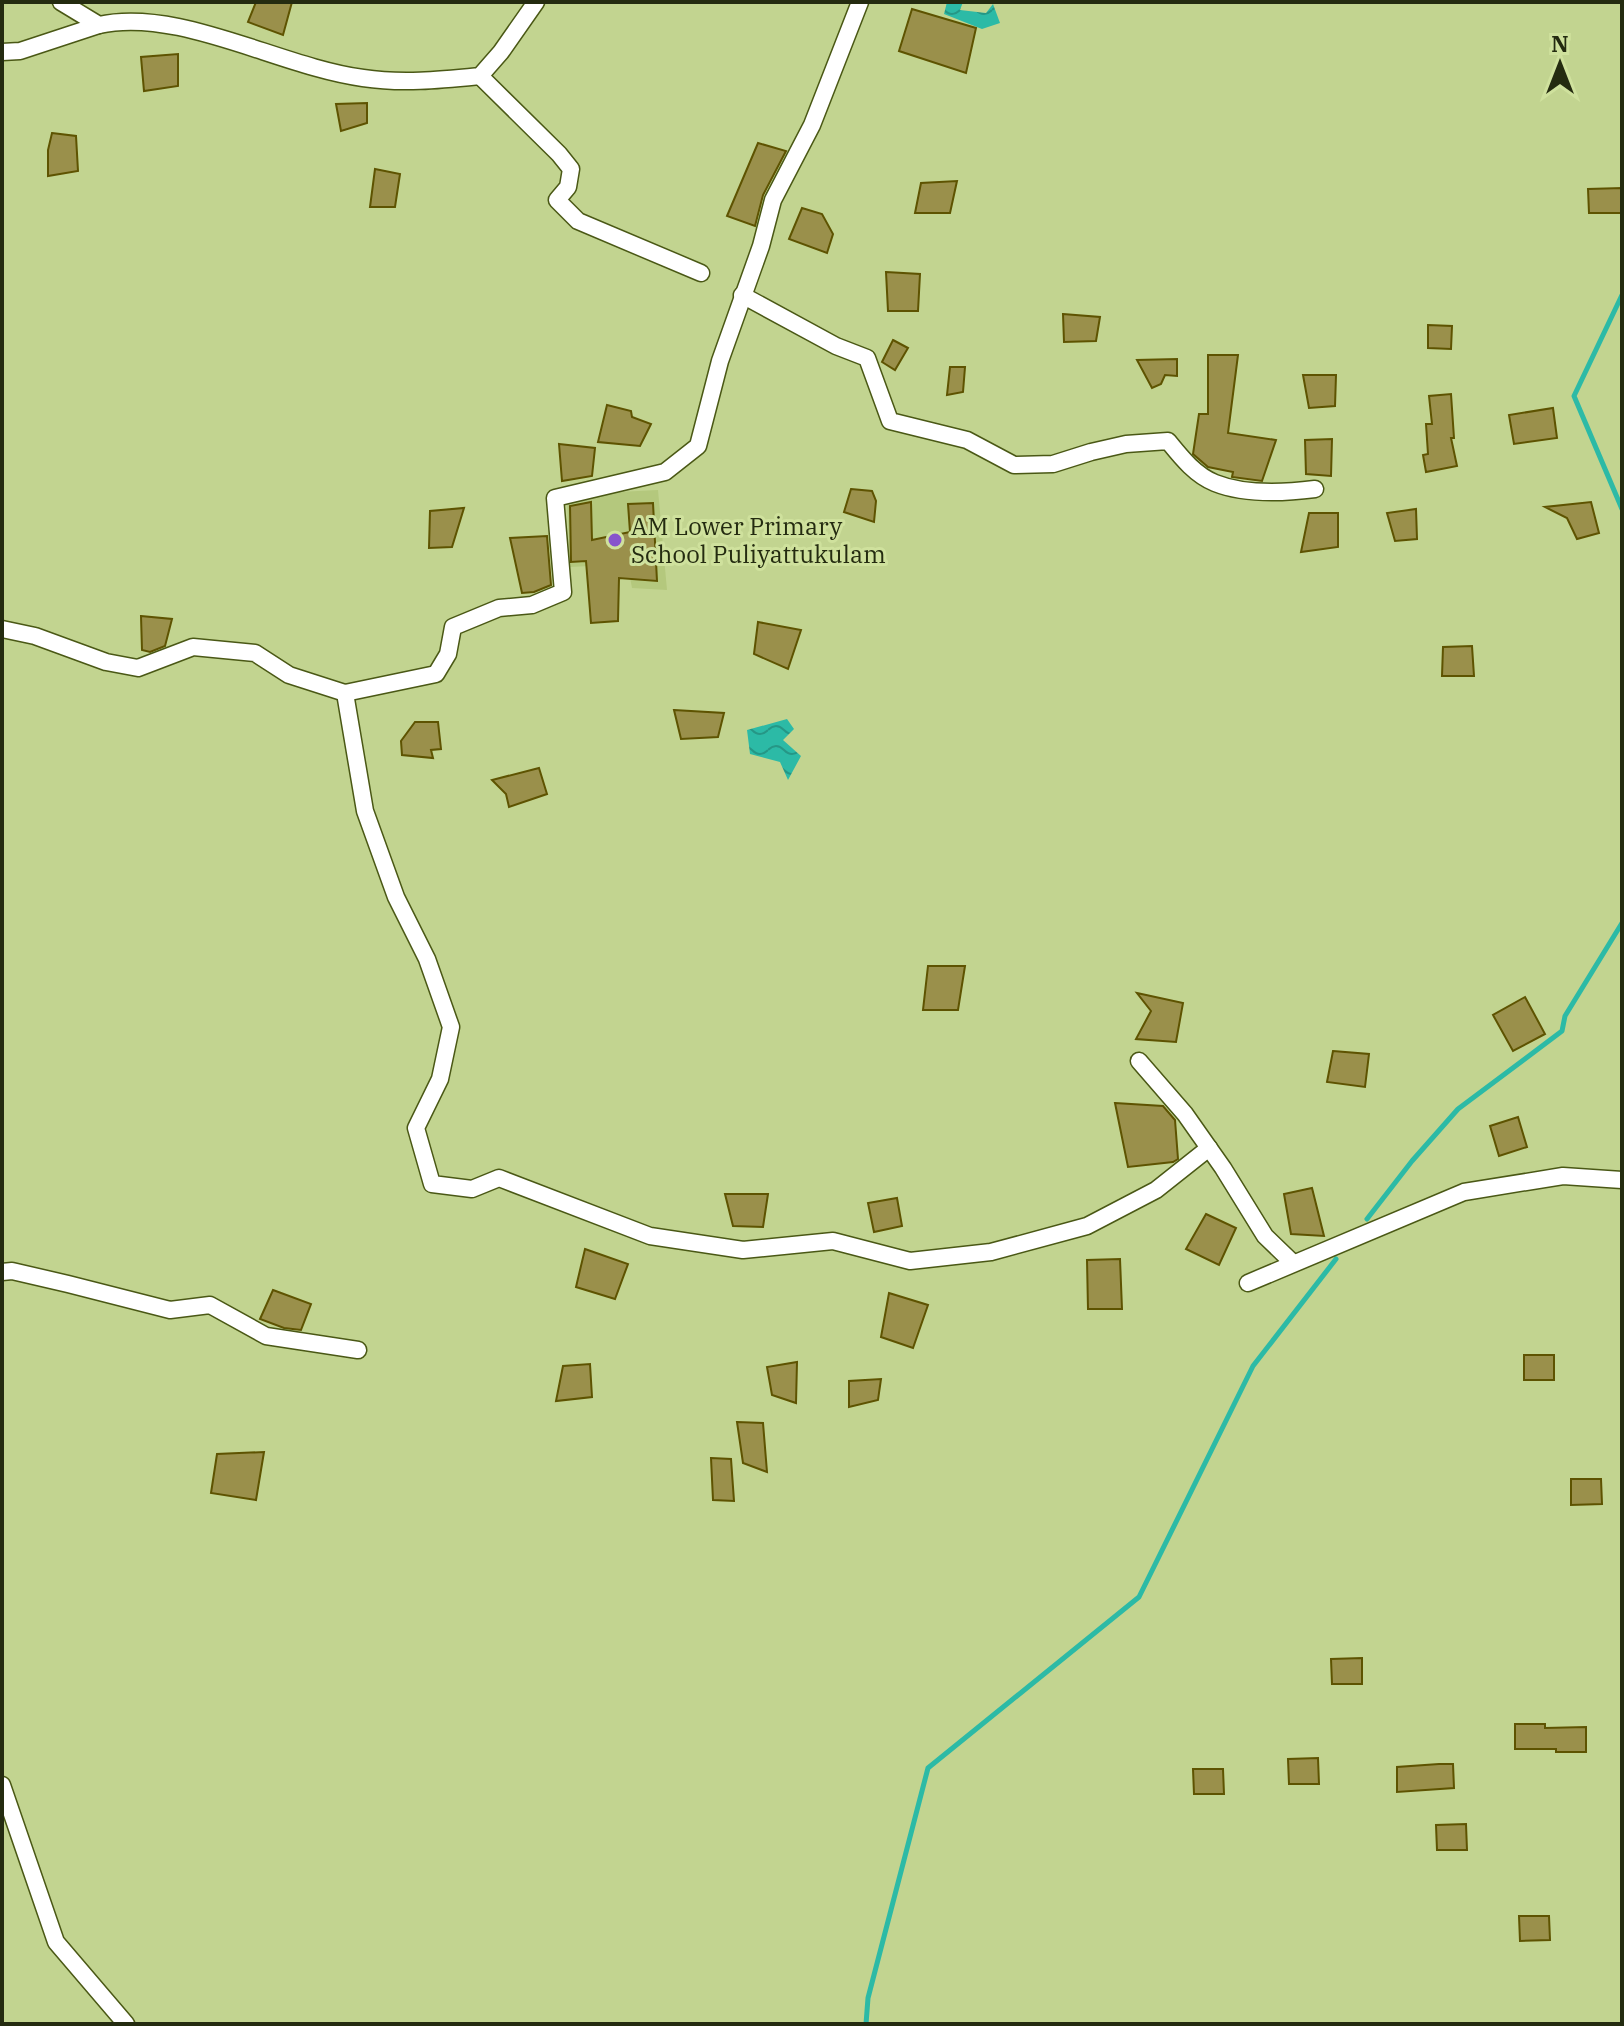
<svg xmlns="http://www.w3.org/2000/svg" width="1624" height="2026" viewBox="0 0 1624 2026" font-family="'IBM Plex Serif',serif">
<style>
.built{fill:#b4c87d}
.water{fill:url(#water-waves)}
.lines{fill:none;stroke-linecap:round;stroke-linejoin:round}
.stream{stroke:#2cbaa6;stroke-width:5}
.building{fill:#9a904b;stroke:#5e5301;stroke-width:2}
.street-casing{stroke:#4a5815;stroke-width:19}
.street{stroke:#fff;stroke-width:16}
.poi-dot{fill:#8754cc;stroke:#cfe19d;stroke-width:3}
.labels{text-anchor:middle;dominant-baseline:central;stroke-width:6;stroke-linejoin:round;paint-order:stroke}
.poi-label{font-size:24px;fill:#242b10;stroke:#cfe19d;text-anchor:start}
</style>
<defs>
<pattern id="water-waves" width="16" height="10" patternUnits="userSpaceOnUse" patternTransform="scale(2)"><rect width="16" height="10" fill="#2cbaa6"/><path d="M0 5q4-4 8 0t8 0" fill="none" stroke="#259786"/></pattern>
</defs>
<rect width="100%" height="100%" fill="#c2d490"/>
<path class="built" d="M658,490L667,590L632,588L629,572L589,566L570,567L567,499L598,493Z"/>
<g class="water">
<path d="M947,2H963L960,10L986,13L993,4L1000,23L982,29L944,14Z"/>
<path d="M787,719L794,729L783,740L801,756L788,780L780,762L750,754L747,730Z"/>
</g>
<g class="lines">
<g class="stream">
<path d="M1622,295L1574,396L1622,509"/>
<path d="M1367,1219L1412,1161L1458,1109L1562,1031L1565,1016L1622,923"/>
<path d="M866,2024L868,1998L928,1768L1139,1597L1253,1366L1336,1259"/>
</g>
</g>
<g class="building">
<path d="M256,2H292L283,35L248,22Z"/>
<path d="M912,9L976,28L966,73L899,51Z"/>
<path d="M178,54V86L144,91L141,57Z"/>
<path d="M367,103V123L341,131L336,104Z"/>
<path d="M52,133L76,136L78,171L48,176V150Z"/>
<path d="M758,143L786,151L763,195L755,226L727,216Z"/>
<path d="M375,169L400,174L395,207H370Z"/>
<path d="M957,181L950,213H915L921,183Z"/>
<path d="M1622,188V213H1589L1588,189Z"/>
<path d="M802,208L822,214L833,234L827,253L789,239Z"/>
<path d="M886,272L920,274L918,311H888Z"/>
<path d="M1063,314L1100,317L1096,341L1064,342Z"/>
<path d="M1428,325L1452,326L1451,349L1428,348Z"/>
<path d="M893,340L908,348L895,370L882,362Z"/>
<path d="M1208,355H1238L1228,433L1276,440L1262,481L1232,477L1233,472L1208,467L1193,454L1199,414H1208Z"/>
<path d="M1177,359V376L1165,375L1161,384L1152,388L1137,360Z"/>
<path d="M950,367H965L963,392L947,395Z"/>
<path d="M1303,375H1336L1335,406L1309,408Z"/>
<path d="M1451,394L1454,438H1451L1457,466L1426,472L1423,455L1428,454L1426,424H1432L1429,396Z"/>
<path d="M607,405L631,411L632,417L651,424L640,446L598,442Z"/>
<path d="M1553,408L1557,438L1514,444L1509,415Z"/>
<path d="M1332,439L1331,476L1306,474L1305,440Z"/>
<path d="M559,444L595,448L592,476L562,481Z"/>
<path d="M851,489L872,491L876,501L874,522L844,512Z"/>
<path d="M591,502L592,540L630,532L628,504L653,503L657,581L619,578L618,621L591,623L586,561L571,562L570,506Z"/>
<path d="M1591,502L1599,533L1577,539L1567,518L1545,507Z"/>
<path d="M464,508L452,547L429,548L430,511Z"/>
<path d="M1416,509L1417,539L1395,541L1387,513Z"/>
<path d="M1309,513H1338V547L1301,552Z"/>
<path d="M547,536L551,585L534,592L522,593L510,538Z"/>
<path d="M141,616L172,619L165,646L150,652L142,650Z"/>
<path d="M758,622L801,630L788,669L754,654Z"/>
<path d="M1472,646L1474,676H1442L1443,647Z"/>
<path d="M674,710L724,713L718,737L681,739Z"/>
<path d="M415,722H438L441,749L431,750L433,758L402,755L401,741Z"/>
<path d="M539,768L547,794L509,807L506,794L492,780Z"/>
<path d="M928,966H965L958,1010H923Z"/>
<path d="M1137,993L1183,1003L1176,1042L1136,1039L1151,1011Z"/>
<path d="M1525,997L1545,1034L1513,1051L1493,1015Z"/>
<path d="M1333,1051L1369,1054L1365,1087L1327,1082Z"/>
<path d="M1115,1103L1163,1106L1175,1120L1178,1159L1173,1162L1128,1167Z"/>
<path d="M1518,1117L1527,1147L1499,1156L1490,1126Z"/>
<path d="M1312,1188L1324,1236L1291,1234L1284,1194Z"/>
<path d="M725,1194H768L763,1227L733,1226Z"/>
<path d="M897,1198L902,1226L874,1232L868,1203Z"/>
<path d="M1206,1214L1236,1228L1219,1265L1186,1249Z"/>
<path d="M585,1249L628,1264L615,1299L576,1287Z"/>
<path d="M1120,1259L1122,1309H1088L1087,1260Z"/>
<path d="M273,1290L311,1304L301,1330L284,1328L260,1319Z"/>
<path d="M889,1293L928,1305L913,1348L881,1337Z"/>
<rect x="1524" y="1355" width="30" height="25"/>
<path d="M797,1362L796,1403L772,1395L767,1367Z"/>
<path d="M590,1364L592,1397L556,1401L563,1366Z"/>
<path d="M881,1379L878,1400L849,1407V1381Z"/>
<path d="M737,1422L763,1423L767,1472L743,1463Z"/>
<path d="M264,1452L256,1500L211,1493L217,1454Z"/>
<path d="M711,1458L731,1459L734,1501L713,1500Z"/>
<path d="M1571,1479H1601L1602,1504L1571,1505Z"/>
<path d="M1362,1658V1684H1332L1331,1659Z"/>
<path d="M1515,1724H1545V1728L1586,1727V1752H1556V1749H1515Z"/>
<path d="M1318,1758L1319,1784H1289L1288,1759Z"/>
<path d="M1439,1764H1453L1454,1788L1397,1792V1767Z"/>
<path d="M1193,1769H1223L1224,1794H1194Z"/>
<path d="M1466,1824L1467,1850H1437L1436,1825Z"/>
<path d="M1519,1916H1549L1550,1940L1520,1941Z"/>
</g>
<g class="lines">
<defs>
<g id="street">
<path d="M61,2L99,25C179,7 280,67 363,78C402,84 440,80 480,76L501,52L536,2"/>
<path d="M2,52L20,51L99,25"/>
<path d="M480,76L559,154L571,169L568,187L557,200L578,221L701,273"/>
<path d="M742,295L836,346L867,358L890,421L967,440L1014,465L1053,464L1091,452L1126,444L1168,441C1181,457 1195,475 1215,483C1245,495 1284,493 1315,489"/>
<path d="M2,629L35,636L106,662L138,668L193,647L255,653L289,675L345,693L436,674L448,654L453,627L499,608L532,605L563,592L555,498L665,472L698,446L720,361L761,246L773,200L812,125L860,2"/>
<path d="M345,693L365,811L396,897L427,959L451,1027L440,1079L416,1128L432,1184L472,1189L499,1178L650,1236L743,1250L833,1241L910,1261L991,1252L1087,1226L1156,1190L1209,1148"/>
<path d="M1139,1061L1185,1114L1223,1168L1265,1236L1293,1263"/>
<path d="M2,1272L12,1271L68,1284L170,1310L210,1305L266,1336L358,1350"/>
<path d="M1248,1283L1464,1192L1563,1176L1622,1180"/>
<path d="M2,1785L56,1942L126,2024"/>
</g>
</defs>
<use href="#street" class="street-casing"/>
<use href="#street" class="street"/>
</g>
<circle class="poi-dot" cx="615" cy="540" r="8"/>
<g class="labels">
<g class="poi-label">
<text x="631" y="526">AM Lower Primary<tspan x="631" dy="28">School Puliyattukulam</tspan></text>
</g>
</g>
<rect width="1624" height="2026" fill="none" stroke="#242b10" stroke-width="8"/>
<g transform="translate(1560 64)" stroke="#cfe19d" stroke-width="6" paint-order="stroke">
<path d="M0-6L14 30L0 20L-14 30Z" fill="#242b10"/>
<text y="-12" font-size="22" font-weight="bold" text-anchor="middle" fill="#242b10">N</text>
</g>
</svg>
